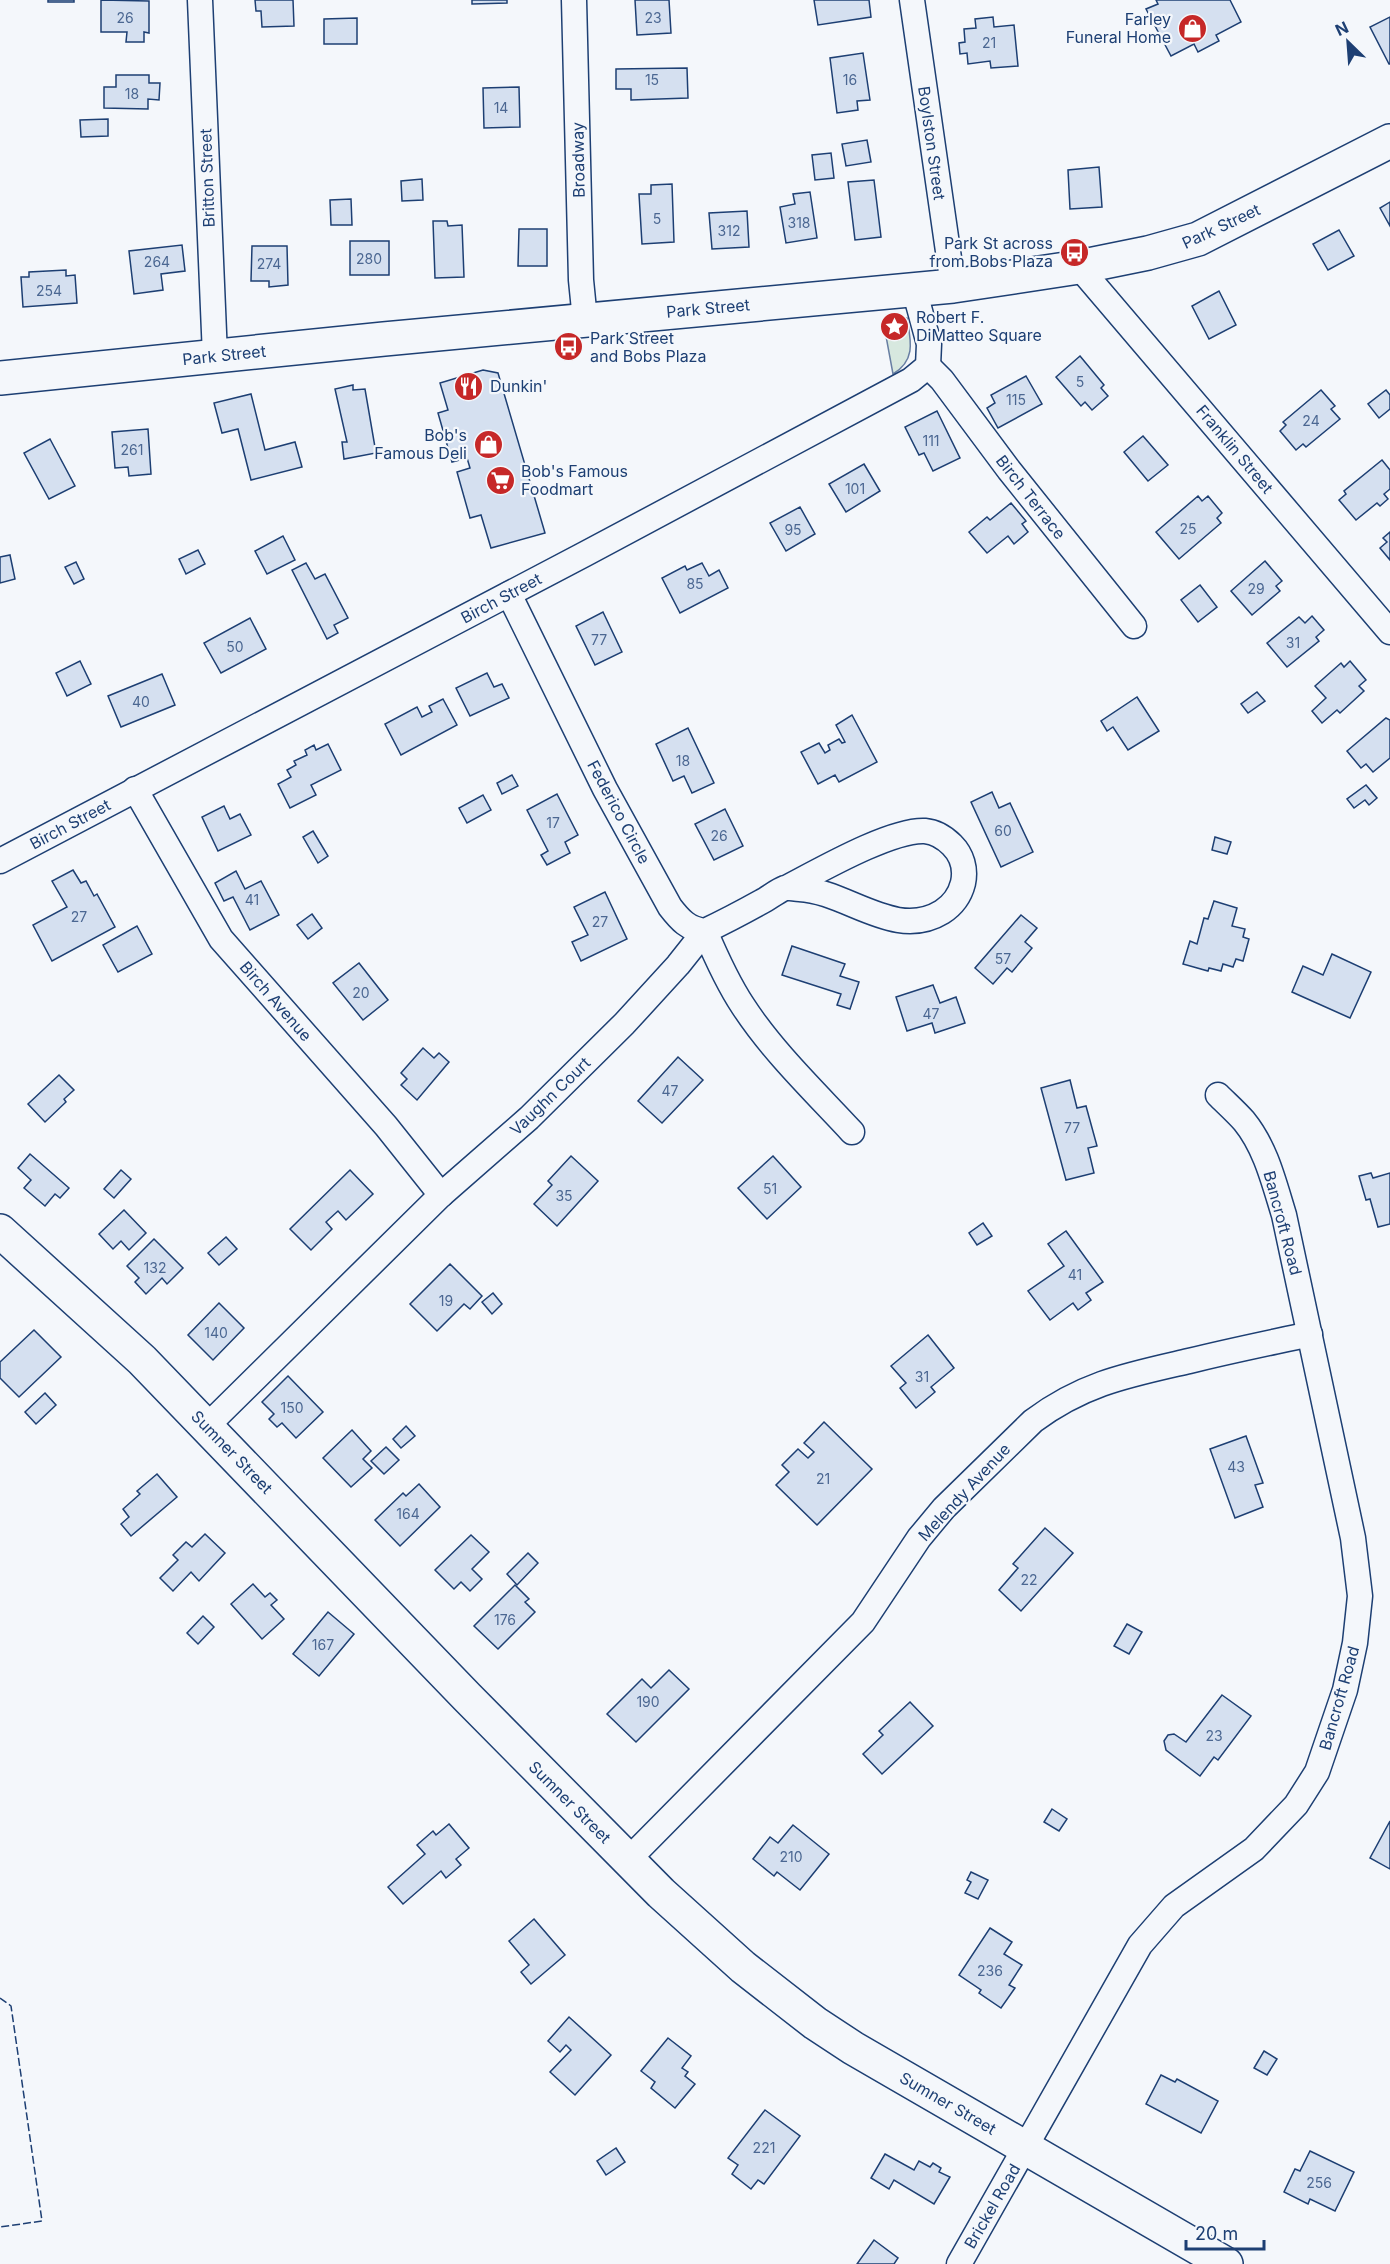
<svg xmlns="http://www.w3.org/2000/svg" width="1390" height="2264" viewBox="0 0 1390 2264" font-family="Inter,sans-serif">
<style>
.green{fill:#d7e8df;stroke:#687fa3;stroke-width:1.5}
.building{fill:#d5e0f0;stroke:#1d3f73;stroke-width:1.5}
.lines{fill:none;stroke-linecap:round;stroke-linejoin:round}
.street-casing{stroke:#1d3f73;stroke-width:27}
.secondary-casing{stroke:#1d3f73;stroke-width:36}
.street{stroke:#f4f7fb;stroke-width:24}
.secondary{stroke:#f4f7fb;stroke-width:33}
.fence{stroke:#1d3f73;stroke-width:1.5;stroke-dasharray:8 3;stroke-linecap:butt}
.labels{text-anchor:middle;dominant-baseline:central;stroke-width:4.5;stroke-linejoin:round;paint-order:stroke}
.number-label{font-size:14px;fill:#4b6792}
.poi-label{font-size:16px;fill:#1d3f73;stroke:#f4f7fb;text-anchor:start}
.street-label{font-size:16px;fill:#1d3f73;stroke:#f4f7fb}
</style>
<rect width="100%" height="100%" fill="#f4f7fb"/>
<path class="green" d="M907,318C911,341 916,360 893,374L883,320Z"/>
<g class="building">
<rect x="48" y="0" width="26" height="2"/>
<path d="M101,0L149,1V33L144,32V42H126L127,32H101Z"/>
<path d="M255,0H293L294,26L262,27L261,11H256Z"/>
<path d="M472,0H507V3L472,4Z"/>
<path d="M635,0H669L671,33L637,35Z"/>
<path d="M814,0H869L871,17L818,25Z"/>
<path d="M1156,0H1230L1241,22L1216,35L1219,41L1198,52L1194,44L1171,56L1146,9L1158,4Z"/>
<path d="M993,17L994,27L1014,25L1018,66L991,68L990,61L968,64L967,53L960,54L959,43L965,42L964,29L976,28L975,19Z"/>
<path d="M1390,17V64H1389L1370,27Z"/>
<path d="M357,18V44H324V19Z"/>
<path d="M863,53L870,100L857,101L858,110L837,113L830,58Z"/>
<path d="M687,68L688,98L631,100V89H616V69Z"/>
<path d="M116,75H149V83H160L159,100L148,99V109L104,108V87H116Z"/>
<path d="M519,87L520,127L484,128L483,88Z"/>
<path d="M108,119V136L81,137L80,120Z"/>
<path d="M867,140L871,162L846,166L842,144Z"/>
<path d="M831,153L834,178L815,180L812,155Z"/>
<path d="M1099,167L1102,207L1070,209L1068,170Z"/>
<path d="M422,179L423,200L402,201L401,181Z"/>
<path d="M874,180L881,237L855,240L848,182Z"/>
<path d="M672,184L674,242L642,244L639,194H651V185Z"/>
<path d="M810,192L817,238L786,243L780,207L795,204L793,194Z"/>
<path d="M351,199L352,225H331L330,200Z"/>
<path d="M1390,202V226L1380,208Z"/>
<path d="M747,211L749,247L712,249L709,213Z"/>
<path d="M433,221H447L448,226L462,225L464,277L435,278Z"/>
<path d="M519,229H547V266H518Z"/>
<path d="M1339,230L1354,256L1328,270L1313,244Z"/>
<rect x="350" y="241" width="39" height="34"/>
<path d="M182,245L185,271L161,274L163,290L134,294L129,251Z"/>
<path d="M252,246H287L288,285L269,287V281H251Z"/>
<path d="M66,270V276L75,275L77,303L23,307L21,277H29V272Z"/>
<path d="M1219,291L1236,325L1209,339L1192,306Z"/>
<path d="M1080,356L1104,385L1101,388L1108,396L1092,410L1085,402L1081,406L1056,377Z"/>
<path d="M483,370L498,373L545,533L491,548L481,515L470,518L457,472L470,468L467,458L452,462L438,413L448,410L440,383Z"/>
<path d="M1026,376L1042,404L998,428L987,408L995,403L991,395Z"/>
<path d="M353,385V390L365,389L376,453L344,459L342,442H347L335,389Z"/>
<path d="M1321,390L1335,406L1331,409L1340,419L1306,447L1303,444L1296,450L1280,431L1286,425L1283,422Z"/>
<path d="M1386,390L1390,395V409L1379,418L1368,404Z"/>
<path d="M251,394L265,450L295,442L302,467L251,480L238,429L222,433L214,403Z"/>
<path d="M937,411L960,458L933,471L924,453L919,455L905,427Z"/>
<path d="M148,429L151,474L129,476L128,467L115,468L112,432Z"/>
<path d="M1143,436L1168,465L1148,481L1124,452Z"/>
<path d="M50,439L75,486L49,499L24,453Z"/>
<path d="M1382,460L1390,470V489L1384,494L1388,499L1380,506L1377,503L1356,520L1339,500L1346,494L1344,491Z"/>
<path d="M864,464L880,491L846,512L829,484Z"/>
<path d="M1198,496L1202,501L1208,496L1222,513L1217,518L1221,523L1179,559L1156,532Z"/>
<path d="M1011,503L1026,521L1022,524L1028,532L1014,544L1008,536L987,553L969,532L987,517L990,520Z"/>
<path d="M800,507L815,534L786,551L770,523Z"/>
<path d="M1390,532V560L1380,548L1387,542L1383,538Z"/>
<path d="M283,536L295,560L267,574L255,551Z"/>
<path d="M198,550L205,564L186,574L179,559Z"/>
<path d="M10,555L15,579L0,583V557Z"/>
<path d="M1265,561L1282,581L1276,586L1280,591L1252,615L1231,591Z"/>
<path d="M76,562L84,579L74,584L65,567Z"/>
<path d="M306,563L315,579L325,574L348,618L334,625L338,633L327,639L292,570Z"/>
<path d="M702,563L709,576L719,570L728,588L680,613L662,578L685,566L687,570Z"/>
<path d="M1200,585L1217,607L1198,622L1181,600Z"/>
<path d="M603,612L622,652L595,665L576,626Z"/>
<path d="M1312,616L1324,630L1316,637L1319,641L1287,667L1267,643L1299,617L1305,623Z"/>
<path d="M250,618L266,649L221,673L204,643Z"/>
<path d="M80,661L91,684L67,696L56,673Z"/>
<path d="M1350,661L1366,680L1359,686L1364,691L1340,713L1337,710L1322,723L1312,711L1326,698L1315,686L1341,663L1344,667Z"/>
<path d="M487,673L494,687L502,684L509,698L470,716L456,688Z"/>
<path d="M162,674L175,705L121,727L108,696Z"/>
<path d="M1257,692L1265,701L1248,713L1241,704Z"/>
<path d="M1137,697L1159,731L1128,750L1113,727L1107,731L1101,721Z"/>
<path d="M443,699L457,725L401,755L385,724L417,707L422,717L432,712L429,706Z"/>
<path d="M852,715L877,762L839,782L835,775L818,784L801,752L819,743L825,753L830,750L828,745L839,739L842,743L845,742L836,725Z"/>
<path d="M1386,718L1390,720V758L1373,772L1366,764L1361,768L1347,751Z"/>
<path d="M688,728L714,783L692,793L684,776L673,781L656,744Z"/>
<path d="M328,744L341,770L311,785L316,795L290,808L278,784L291,777L287,770L296,765L294,761L307,755L305,750L314,745L316,750Z"/>
<path d="M512,775L518,786L502,794L497,783Z"/>
<path d="M1366,785L1377,798L1369,805L1365,800L1354,808L1347,799Z"/>
<path d="M992,792L999,808L1010,803L1033,852L1001,867L971,802Z"/>
<path d="M557,794L578,835L565,842L570,853L547,865L541,855L548,851L527,810Z"/>
<path d="M483,795L491,810L467,823L459,808Z"/>
<path d="M224,806L230,819L240,814L251,835L218,851L202,817Z"/>
<path d="M725,809L743,846L714,860L695,824Z"/>
<path d="M313,831L328,856L318,863L303,837Z"/>
<path d="M1215,837L1231,842L1227,854L1212,850Z"/>
<path d="M73,870L81,883L86,881L94,896L97,894L115,927L52,961L33,925L67,907L52,881Z"/>
<path d="M236,871L245,889L261,881L279,915L250,930L233,897L224,901L215,883Z"/>
<path d="M605,892L627,939L581,961L572,942L588,935L574,907Z"/>
<path d="M1214,901L1237,908L1232,926L1245,929L1243,937L1249,939L1243,961L1236,959L1233,967L1223,964L1221,971L1209,968L1208,971L1183,964L1190,941L1197,944L1204,918L1208,919Z"/>
<path d="M312,914L322,928L308,939L297,925Z"/>
<path d="M1021,915L1037,928L1025,942L1032,948L1012,972L1007,968L993,984L975,968Z"/>
<path d="M137,926L152,954L118,972L103,945Z"/>
<path d="M792,946L845,964L840,976L859,982L850,1009L837,1005L841,994L782,975Z"/>
<path d="M1332,954L1371,972L1350,1018L1292,992L1303,966L1323,975Z"/>
<path d="M359,963L388,1000L363,1020L333,983Z"/>
<path d="M933,985L940,1003L956,997L965,1023L935,1033L932,1023L907,1031L896,997Z"/>
<path d="M423,1048L434,1058L439,1053L449,1062L417,1100L401,1085L407,1079L401,1073Z"/>
<path d="M678,1057L703,1080L662,1123L638,1101Z"/>
<path d="M59,1075L74,1090L64,1099L66,1102L45,1122L28,1104Z"/>
<path d="M1070,1080L1077,1108L1086,1106L1097,1146L1088,1148L1094,1173L1066,1180L1041,1088Z"/>
<path d="M30,1154L69,1188L60,1198L55,1194L45,1206L24,1188L31,1180L18,1168Z"/>
<path d="M571,1156L598,1181L557,1226L534,1204L552,1185L548,1181Z"/>
<path d="M773,1156L801,1187L767,1219L738,1188Z"/>
<path d="M121,1170L131,1179L114,1198L104,1189Z"/>
<path d="M350,1170L373,1194L346,1220L338,1211L326,1222L332,1229L311,1250L290,1229Z"/>
<path d="M1371,1173L1373,1178L1390,1173V1224L1378,1227L1370,1199L1366,1200L1359,1176Z"/>
<path d="M124,1210L146,1233L129,1250L121,1241L113,1249L99,1234Z"/>
<path d="M983,1223L992,1236L977,1245L969,1233Z"/>
<path d="M1066,1231L1103,1282L1086,1293L1091,1300L1078,1310L1073,1303L1050,1320L1028,1291L1064,1266L1048,1244Z"/>
<path d="M226,1237L237,1249L219,1265L208,1253Z"/>
<path d="M154,1239L183,1268L167,1284L162,1278L146,1294L135,1282L139,1278L127,1266Z"/>
<path d="M450,1264L482,1296L470,1309L464,1304L437,1331L410,1304Z"/>
<path d="M493,1293L502,1304L492,1314L482,1302Z"/>
<path d="M219,1303L244,1328L213,1360L188,1335Z"/>
<path d="M34,1330L61,1357L19,1397L0,1378V1362Z"/>
<path d="M928,1335L954,1368L931,1387L935,1392L916,1408L900,1388L906,1383L891,1366Z"/>
<path d="M288,1376L323,1412L296,1438L282,1423L277,1427L269,1419L274,1414L262,1402Z"/>
<path d="M45,1393L56,1405L36,1424L25,1412Z"/>
<path d="M824,1422L872,1469L817,1525L776,1485L789,1472L782,1465L798,1449L808,1458L814,1452L804,1443Z"/>
<path d="M406,1426L415,1436L401,1448L393,1439Z"/>
<path d="M352,1430L371,1451L363,1459L372,1468L351,1487L323,1458Z"/>
<path d="M1246,1436L1263,1483L1255,1485L1263,1507L1235,1518L1210,1449Z"/>
<path d="M386,1447L399,1460L384,1474L371,1461Z"/>
<path d="M157,1474L177,1497L131,1536L121,1524L129,1517L123,1509L140,1494L137,1491Z"/>
<path d="M419,1484L440,1507L400,1546L375,1520L403,1493L406,1496Z"/>
<path d="M1045,1528L1073,1553L1021,1611L999,1590L1018,1568L1013,1564Z"/>
<path d="M205,1534L225,1553L199,1581L191,1572L173,1591L160,1578L178,1560L173,1555L186,1542L192,1547Z"/>
<path d="M471,1535L489,1552L472,1569L482,1579L470,1591L461,1582L454,1589L435,1570Z"/>
<path d="M528,1553L538,1563L517,1585L507,1574Z"/>
<path d="M253,1584L265,1597L270,1593L277,1600L271,1605L284,1619L262,1639L231,1604Z"/>
<path d="M515,1585L529,1599L525,1602L535,1612L498,1649L474,1626Z"/>
<path d="M328,1612L354,1634L319,1676L293,1654Z"/>
<path d="M203,1616L214,1627L198,1644L187,1633Z"/>
<path d="M1127,1624L1142,1632L1129,1654L1114,1646Z"/>
<path d="M669,1670L689,1689L636,1742L607,1714L642,1679L651,1688Z"/>
<path d="M1222,1695L1251,1716L1218,1760L1214,1757L1200,1776L1166,1750L1164,1741L1168,1735L1174,1734L1186,1742Z"/>
<path d="M910,1702L933,1726L882,1774L863,1754L883,1735L879,1731Z"/>
<path d="M1052,1809L1067,1819L1059,1831L1044,1822Z"/>
<path d="M1390,1821V1869L1370,1858Z"/>
<path d="M449,1824L469,1848L456,1859L461,1865L446,1878L441,1871L403,1904L388,1887L425,1854L417,1845L433,1831L436,1835Z"/>
<path d="M793,1825L829,1854L800,1890L777,1872L774,1876L753,1859L770,1837L778,1843Z"/>
<path d="M971,1872L988,1880L978,1899L965,1893L971,1882L967,1880Z"/>
<path d="M534,1919L565,1955L531,1984L521,1972L529,1965L509,1941Z"/>
<path d="M990,1928L1012,1942L1004,1954L1022,1965L1009,1985L1015,1988L1001,2008L979,1993L981,1990L959,1975Z"/>
<path d="M569,2017L611,2055L575,2095L550,2072L571,2050L566,2045L560,2052L548,2041Z"/>
<path d="M668,2038L691,2056L682,2068L688,2072L685,2076L695,2084L675,2108L651,2088L655,2082L641,2071Z"/>
<path d="M1264,2051L1277,2059L1267,2075L1254,2068Z"/>
<path d="M1161,2075L1175,2082L1177,2079L1218,2101L1201,2133L1146,2104Z"/>
<path d="M765,2110L800,2136L764,2184L758,2180L751,2189L732,2174L738,2165L728,2158Z"/>
<path d="M616,2148L625,2162L606,2175L597,2161Z"/>
<path d="M1310,2151L1354,2172L1335,2211L1310,2199L1308,2204L1284,2192L1295,2169L1300,2171Z"/>
<path d="M885,2154L914,2170L919,2161L930,2167L933,2163L941,2168L939,2172L950,2177L934,2204L894,2180L889,2189L871,2178Z"/>
<path d="M874,2240L898,2258L894,2264H857Z"/>
</g>
<g class="lines">
<defs>
<g id="street">
<path d="M200,0L215,356"/>
<path d="M574,0L581,280L585,320"/>
<path d="M912,0L953,286"/>
<path d="M1079,267L1390,632"/>
<path d="M928,366L942,380L1009,470L1134,626"/>
<path d="M509,594L605,789L670,907C680,920 688,929 705,931C724,922 743,912 761,902C769,898 777,891 785,888C789,887 795,889 799,889C847,891 895,941 942,912C953,905 960,895 963,883C966,869 962,855 952,845C944,837 936,832 925,831C891,829 817,872 786,888"/>
<path d="M135,789L221,939L386,1126L441,1195"/>
<path d="M0,861L585,554L911,380L928,366L929,344L914,289"/>
<path d="M207,1426L441,1195L529,1118L624,1024L678,965L705,931C716,957 727,982 743,1006C773,1052 815,1092 852,1132"/>
<path d="M628,1860L863,1622L919,1538L944,1508L1033,1421C1084,1383 1128,1375 1189,1361C1229,1351 1269,1343 1310,1334"/>
<path d="M959,2264L1140,1945L1174,1906L1254,1849L1296,1805L1317,1772L1345,1690L1355,1643L1360,1596L1353,1538L1284,1215C1274,1183 1266,1148 1244,1121C1236,1112 1226,1103 1218,1095"/>
</g>
<g id="secondary">
<path d="M0,378L384,339L953,286L1079,267L1148,253L1198,239L1390,141"/>
<path d="M0,1231L142,1360L467,1697L661,1893L743,1967L815,2023L853,2048L1226,2264"/>
</g>
</defs>
<use href="#street" class="street-casing"/>
<use href="#secondary" class="secondary-casing"/>
<use href="#street" class="street"/>
<use href="#secondary" class="secondary"/>
<path class="fence" d="M0,1998L11,2006L42,2221L0,2227"/>
</g>
<defs>
<symbol id="shop-disc" viewBox="-11 -11 22 22"><circle r="9.5" fill="#c62828" stroke="#f4f7fb"/><path d="M-5-2.5h2.3a2.7 3.5 0 0 1 5.4 0H5L5.5 6h-11ZM-1.5-2.5h3a1.5 2.3 0 0 0-3 0Z" fill="#fff"/></symbol>
<symbol id="bus-disc" viewBox="-11 -11 22 22"><circle r="9.5" fill="#c62828" stroke="#f4f7fb"/><path d="M-5-6H5V4H4V6H2V4H-2V6H-4V4H-5ZM-3.5-4V0h7V-4ZM-3.5 1.2v1.5H-2V1.2ZM2 1.2v1.5H3.5V1.2Z" fill="#fff"/></symbol>
<symbol id="sight-disc" viewBox="-11 -11 22 22"><circle r="9.5" fill="#c62828" stroke="#f4f7fb"/><path d="M0-6L1.8-2.2L6-1.7L2.9 1.2L3.7 5.4L0 3.3L-3.7 5.4L-2.9 1.2L-6-1.7L-1.8-2.2Z" fill="#fff"/></symbol>
<symbol id="restaurant-disc" viewBox="-11 -11 22 22"><circle r="9.5" fill="#c62828" stroke="#f4f7fb"/><path d="M-5-6h1v4h1v-4h1v4h1v-4h1v5L-1.5 .5V6h-2V.5L-5-1ZM5-6V6H3V1.5H1.5Q1.5-4 5-6Z" fill="#fff"/></symbol>
<symbol id="supermarket-disc" viewBox="-11 -11 22 22"><circle r="9.5" fill="#c62828" stroke="#f4f7fb"/><path d="M-6-5.5h2.5l.6 2H6L4.5 2H-2.5L-4.4-4H-6ZM-1.5 3.2a1.3 1.3 0 1 0 .1 0ZM3 3.2a1.3 1.3 0 1 0 .1 0Z" fill="#fff"/></symbol>
</defs>
<g fill-rule="evenodd">
<use href="#shop-disc" x="1176" y="12" width="33" height="33"/>
<use href="#bus-disc" x="1058" y="236" width="33" height="33"/>
<use href="#sight-disc" x="878" y="310" width="33" height="33"/>
<use href="#bus-disc" x="552" y="330" width="33" height="33"/>
<use href="#restaurant-disc" x="452" y="370" width="33" height="33"/>
<use href="#shop-disc" x="472" y="428" width="33" height="33"/>
<use href="#supermarket-disc" x="484" y="464" width="33" height="33"/>
</g>
<g class="labels">
<g class="number-label">
<text x="125" y="17">26</text>
<text x="653" y="17">23</text>
<text x="989" y="42">21</text>
<text x="652" y="79">15</text>
<text x="850" y="79">16</text>
<text x="132" y="93">18</text>
<text x="501" y="107">14</text>
<text x="657" y="218">5</text>
<text x="799" y="222">318</text>
<text x="729" y="230">312</text>
<text x="369" y="258">280</text>
<text x="157" y="261">264</text>
<text x="269" y="263">274</text>
<text x="49" y="290">254</text>
<text x="1080" y="381">5</text>
<text x="1016" y="399">115</text>
<text x="1311" y="420">24</text>
<text x="931" y="440">111</text>
<text x="132" y="449">261</text>
<text x="855" y="488">101</text>
<text x="1188" y="528">25</text>
<text x="793" y="529">95</text>
<text x="695" y="583">85</text>
<text x="1256" y="588">29</text>
<text x="599" y="639">77</text>
<text x="1293" y="642">31</text>
<text x="235" y="646">50</text>
<text x="141" y="701">40</text>
<text x="683" y="760">18</text>
<text x="553" y="822">17</text>
<text x="1003" y="830">60</text>
<text x="719" y="835">26</text>
<text x="252" y="899">41</text>
<text x="79" y="916">27</text>
<text x="600" y="921">27</text>
<text x="1003" y="958">57</text>
<text x="361" y="992">20</text>
<text x="931" y="1013">47</text>
<text x="670" y="1090">47</text>
<text x="1072" y="1127">77</text>
<text x="770" y="1188">51</text>
<text x="564" y="1195">35</text>
<text x="155" y="1267">132</text>
<text x="1075" y="1274">41</text>
<text x="446" y="1300">19</text>
<text x="216" y="1332">140</text>
<text x="922" y="1376">31</text>
<text x="292" y="1407">150</text>
<text x="1236" y="1466">43</text>
<text x="823" y="1478">21</text>
<text x="408" y="1513">164</text>
<text x="1029" y="1579">22</text>
<text x="505" y="1619">176</text>
<text x="323" y="1644">167</text>
<text x="648" y="1701">190</text>
<text x="1214" y="1735">23</text>
<text x="791" y="1856">210</text>
<text x="990" y="1970">236</text>
<text x="764" y="2147">221</text>
<text x="1319" y="2182">256</text>
</g>
<g class="poi-label">
<text x="1171" y="19" text-anchor="end">Farley<tspan x="1171" dy="18">Funeral Home</tspan></text>
<text x="1053" y="243" text-anchor="end">Park St across<tspan x="1053" dy="18">from Bobs Plaza</tspan></text>
<text x="916" y="317">Robert F.<tspan x="916" dy="18">DiMatteo Square</tspan></text>
<text x="590" y="338">Park Street<tspan x="590" dy="18">and Bobs Plaza</tspan></text>
<text x="490" y="386">Dunkin'</text>
<text x="467" y="435" text-anchor="end">Bob's<tspan x="467" dy="18">Famous Deli</tspan></text>
<text x="521" y="471">Bob's Famous<tspan x="521" dy="18">Foodmart</tspan></text>
</g>
<g class="street-label">
<text transform="translate(932 143) rotate(82)">Boylston Street</text>
<text transform="translate(578 160) rotate(-91)">Broadway</text>
<text transform="translate(207 178) rotate(-92)">Britton Street</text>
<text transform="translate(1221 226) rotate(-25)">Park Street</text>
<text transform="translate(708 308) rotate(-5)">Park Street</text>
<text transform="translate(224 355) rotate(-6)">Park Street</text>
<text transform="translate(1235 449) rotate(50)">Franklin Street</text>
<text transform="translate(1031 497) rotate(52)">Birch Terrace</text>
<text transform="translate(501 598) rotate(-28)">Birch Street</text>
<text transform="translate(619 812) rotate(62)">Federico Circle</text>
<text transform="translate(70 824) rotate(-28)">Birch Street</text>
<text transform="translate(276 1001) rotate(49)">Birch Avenue</text>
<text transform="translate(550 1096) rotate(-44)">Vaughn Court</text>
<text transform="translate(1283 1223) rotate(75)">Bancroft Road</text>
<text transform="translate(232 1452) rotate(46)">Sumner Street</text>
<text transform="translate(964 1492) rotate(-47)">Melendy Avenue</text>
<text transform="translate(1339 1698) rotate(-74)">Bancroft Road</text>
<text transform="translate(570 1802) rotate(45)">Sumner Street</text>
<text transform="translate(948 2103) rotate(30)">Sumner Street</text>
<text transform="translate(992 2206) rotate(-60)">Brickel Road</text>
</g>
</g>
<g transform="translate(1348 42) rotate(335)" stroke="#f4f7fb" stroke-width="4.5" paint-order="stroke">
<path d="M0-4.5L10 22L0 15L-10 22Z" fill="#1d3f73"/>
<text y="-9" font-size="16" font-weight="bold" text-anchor="middle" fill="#1d3f73">N</text>
</g>
<path d="M1186 2240v9h78v-9" fill="none" stroke="#1d3f73" stroke-width="3"/>
<text x="1195" y="2240" font-size="18" fill="#1d3f73" stroke="#f4f7fb" stroke-width="4.5" paint-order="stroke">20 m</text>
</svg>
